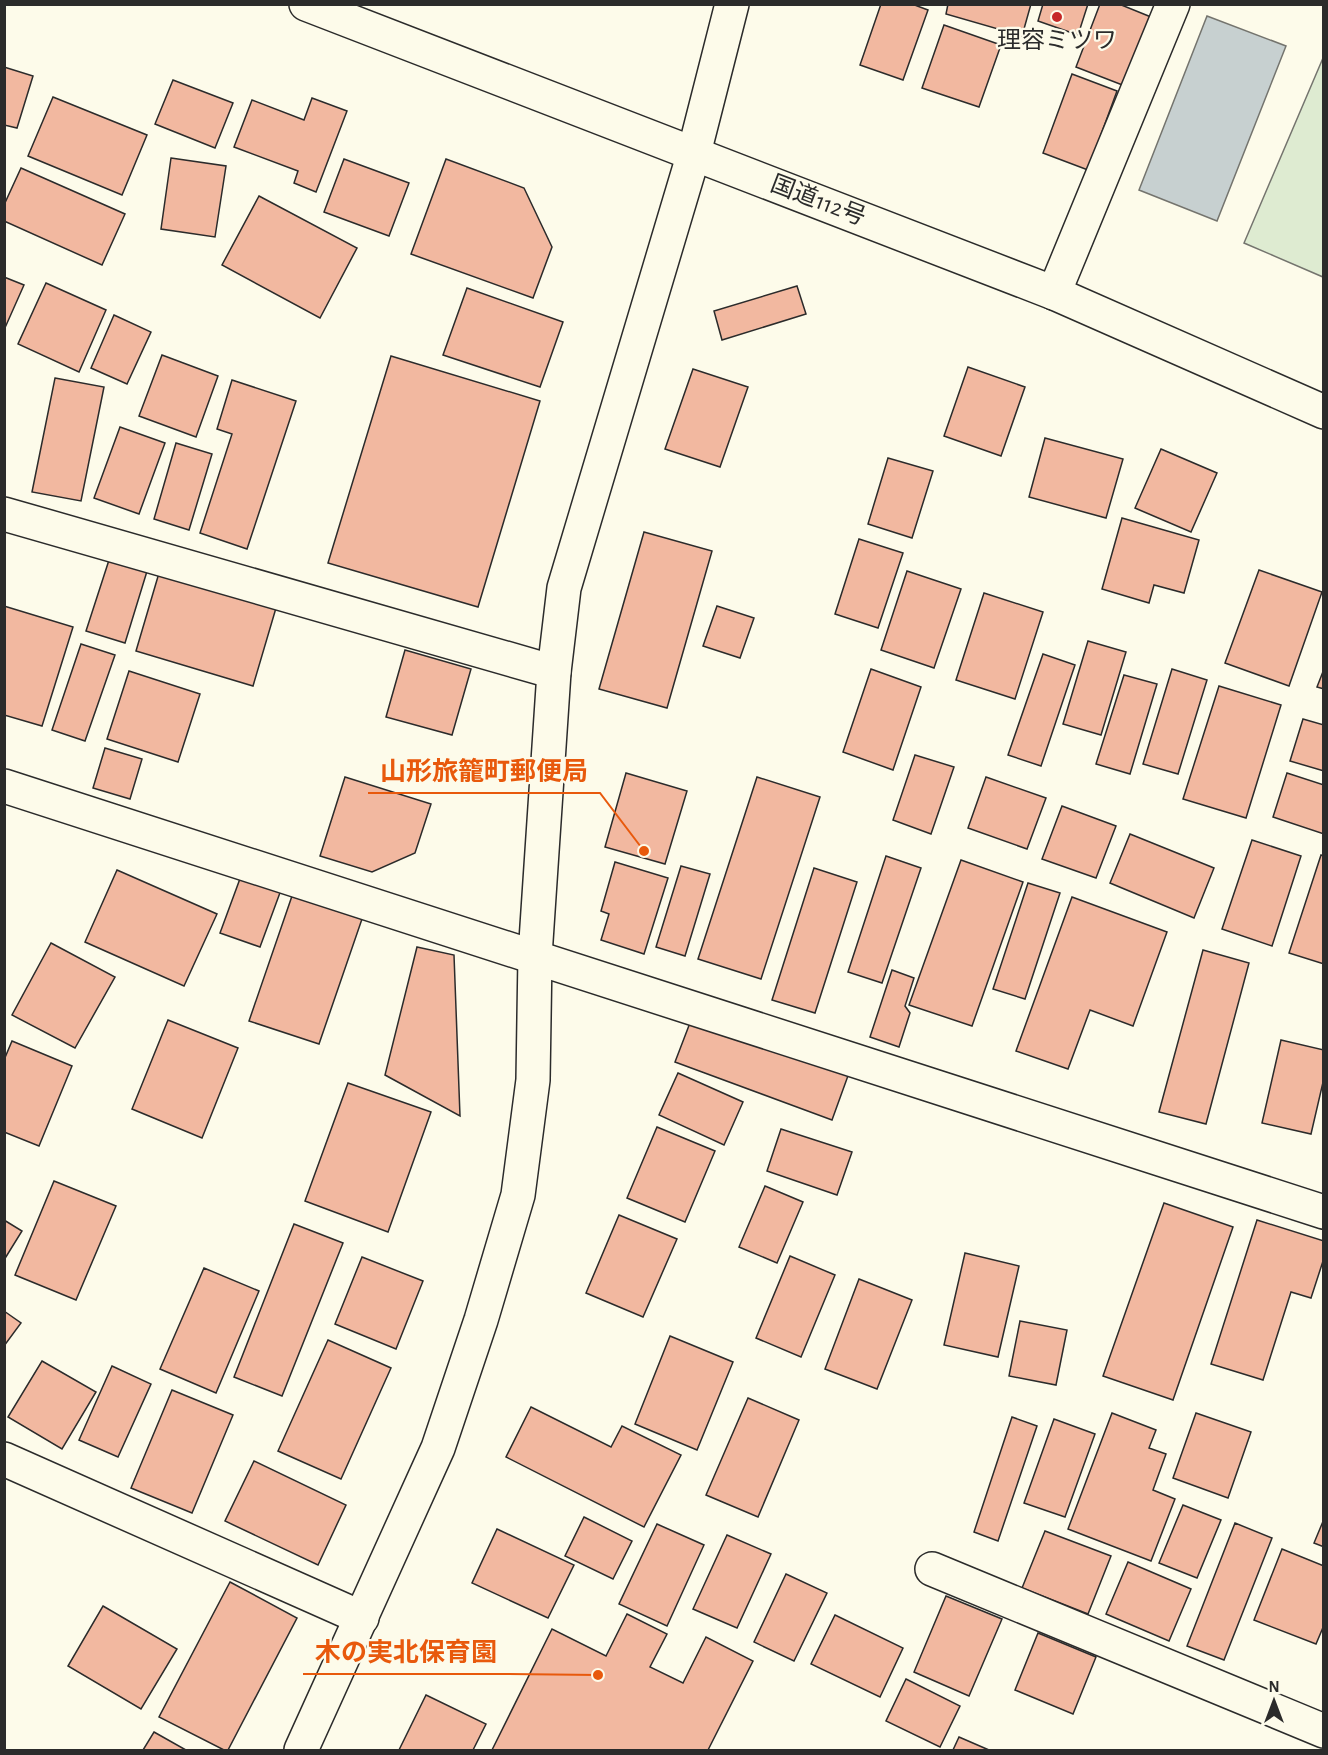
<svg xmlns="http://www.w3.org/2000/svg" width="1328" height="1755" viewBox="0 0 1328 1755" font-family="'Alegreya Sans','Noto Sans JP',sans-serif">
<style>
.green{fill:#deebd1;stroke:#74746e;stroke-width:1.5}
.water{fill:#c7d0d0;stroke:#74746e;stroke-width:1.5}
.building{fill:#f2b8a0;stroke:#2b2b2b;stroke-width:1.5}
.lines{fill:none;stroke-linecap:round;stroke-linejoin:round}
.minor-casing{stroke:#2b2b2b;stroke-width:36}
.highway-casing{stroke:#2b2b2b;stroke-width:36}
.minor{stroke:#fdfbea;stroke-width:33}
.highway{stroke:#fdfbea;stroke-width:33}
.poi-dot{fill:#c62828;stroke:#fdfbea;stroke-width:2}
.labels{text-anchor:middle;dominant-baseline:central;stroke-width:4.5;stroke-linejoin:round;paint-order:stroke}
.poi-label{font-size:24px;fill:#2b2b2b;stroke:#fdfbea}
.street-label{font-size:24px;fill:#2b2b2b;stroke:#fdfbea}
.leader{fill:none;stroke:#e8590c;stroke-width:2}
.callout-dot{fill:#e8590c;stroke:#fdfbea;stroke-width:2}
.callout-label{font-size:26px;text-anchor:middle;font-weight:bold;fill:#e8590c;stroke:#fdfbea;stroke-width:4.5;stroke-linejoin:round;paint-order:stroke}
</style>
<rect width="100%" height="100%" fill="#fdfbea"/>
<path class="green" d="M1323,58V277L1244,243Z"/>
<path class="water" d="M1207,16L1286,46L1217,221L1139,190Z"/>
<g class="building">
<path d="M881,4H912L928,10L903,80L860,65Z"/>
<path d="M948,4H1031L1022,36L946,14Z"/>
<path d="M1043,4H1088L1078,35L1038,21Z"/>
<path d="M1100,4H1119L1151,17L1125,86L1076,67Z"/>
<path d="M944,25L1001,45L979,107L922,88Z"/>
<path d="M4,67L33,76L17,128L4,125Z"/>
<path d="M1072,74L1117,91L1088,170L1043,153Z"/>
<path d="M173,80L233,103L215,148L155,124Z"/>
<path d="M53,97L147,135L122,195L28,156Z"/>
<path d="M312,98L347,111L316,192L294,183L298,171L234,147L252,100L304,120Z"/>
<path d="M171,158L226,166L215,237L161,229Z"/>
<path d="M344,159L409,183L389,236L324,212Z"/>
<path d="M446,159L524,188L552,247L533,298L411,254Z"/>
<path d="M21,168L125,214L102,265L4,221V205Z"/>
<path d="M259,196L357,248L320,318L222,265Z"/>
<path d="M4,277L24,285L4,330Z"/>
<path d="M46,283L106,310L79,372L18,344Z"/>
<path d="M797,286L806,314L722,340L714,311Z"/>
<path d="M467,288L563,322L540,387L443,355Z"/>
<path d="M114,315L151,332L127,384L91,368Z"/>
<path d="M162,355L218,376L196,437L139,416Z"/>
<path d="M391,356L540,401L478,607L328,563Z"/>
<path d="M968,367L1025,387L1001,456L944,436Z"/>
<path d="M693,369L748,387L720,467L665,449Z"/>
<path d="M55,378L104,387L81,501L32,492Z"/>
<path d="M232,380L296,401L247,549L200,533L232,434L217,429Z"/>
<path d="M120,427L165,443L139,514L94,498Z"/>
<path d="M1045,438L1123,459L1106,518L1029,497Z"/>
<path d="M176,443L212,454L189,530L154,519Z"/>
<path d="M1161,449L1217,473L1191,532L1135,508Z"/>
<path d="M888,458L933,471L912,538L868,524Z"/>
<path d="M1122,518L1199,540L1184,593L1154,585L1149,603L1102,589Z"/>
<path d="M644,532L712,551L667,708L599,689Z"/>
<path d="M859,539L903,553L878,628L835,614Z"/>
<path d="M110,557L148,568L125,643L86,631Z"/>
<path d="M1259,570L1322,592L1289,686L1225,663Z"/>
<path d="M907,571L961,589L934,668L881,650Z"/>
<path d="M159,573L276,608L253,686L136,651Z"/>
<path d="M984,593L1043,612L1015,699L956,680Z"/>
<path d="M4,606L73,627L42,726L4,715Z"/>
<path d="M717,606L754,618L740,658L703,646Z"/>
<path d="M1088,641L1126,652L1101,735L1063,724Z"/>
<path d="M81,644L115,655L85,741L52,730Z"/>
<path d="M405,650L471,669L452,735L386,717Z"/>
<path d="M1043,654L1075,665L1041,766L1008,755Z"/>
<path d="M871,669L921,687L893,770L843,752Z"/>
<path d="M1172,669L1207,680L1178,774L1143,764Z"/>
<path d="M1324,669V689L1317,687Z"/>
<path d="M129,671L200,694L178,762L107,739Z"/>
<path d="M1124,675L1157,684L1130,774L1096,764Z"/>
<path d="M1219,686L1281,705L1246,818L1183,799Z"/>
<path d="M1303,719L1324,725V771L1290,761Z"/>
<path d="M105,748L142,759L130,799L93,788Z"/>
<path d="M915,755L954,767L931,834L893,820Z"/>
<path d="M626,773L687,791L665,864L605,847Z"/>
<path d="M1287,773L1324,785V834L1273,817Z"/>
<path d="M345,777L431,804L415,853L372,872L320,856Z"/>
<path d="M757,777L820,797L761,979L698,959Z"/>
<path d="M986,777L1046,798L1027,849L968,828Z"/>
<path d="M1062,806L1116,826L1096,878L1042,859Z"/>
<path d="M1130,834L1214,868L1194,918L1110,883Z"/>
<path d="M1252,840L1301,856L1272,946L1222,929Z"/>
<path d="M1321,855L1324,856V964L1289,953Z"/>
<path d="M886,856L921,868L882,983L848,972Z"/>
<path d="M961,860L1023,882L972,1026L909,1005Z"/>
<path d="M615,862L668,878L644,954L601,940L609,914L601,911Z"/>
<path d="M681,866L710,874L685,956L656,947Z"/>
<path d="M814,868L857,882L815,1013L772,1000Z"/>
<path d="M117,870L217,914L184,986L85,942Z"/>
<path d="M241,876L281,890L260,947L220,933Z"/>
<path d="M1028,883L1060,893L1025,999L993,989Z"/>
<path d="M292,896L362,919L319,1044L249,1021Z"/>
<path d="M1072,897L1167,932L1133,1026L1090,1010L1068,1069L1016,1051Z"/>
<path d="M51,943L115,977L75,1048L12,1015Z"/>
<path d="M417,947L454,955L460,1116L385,1075Z"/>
<path d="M1203,950L1249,963L1206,1124L1159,1112Z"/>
<path d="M892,970L914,978L905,1006L910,1013L899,1047L870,1037Z"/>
<path d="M693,1015L849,1073L832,1120L675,1062Z"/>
<path d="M168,1020L238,1048L202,1138L132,1109Z"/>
<path d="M1281,1040L1324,1050V1078L1311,1134L1262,1123Z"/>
<path d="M12,1041L72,1066L39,1146L4,1132V1060Z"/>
<path d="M678,1073L743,1102L724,1145L659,1115Z"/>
<path d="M348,1083L431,1112L388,1232L305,1201Z"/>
<path d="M657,1127L715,1151L685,1222L627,1198Z"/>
<path d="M781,1129L852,1152L837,1195L767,1171Z"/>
<path d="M54,1181L116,1206L76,1300L15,1275Z"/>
<path d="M765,1186L803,1202L777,1263L739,1247Z"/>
<path d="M1164,1203L1233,1227L1173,1400L1103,1376Z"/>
<path d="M619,1215L677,1239L643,1317L586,1293Z"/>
<path d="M4,1220L22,1231L4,1260Z"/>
<path d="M1257,1220L1324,1241V1258L1311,1298L1291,1292L1263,1380L1211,1364Z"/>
<path d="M294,1224L343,1243L282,1396L234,1377Z"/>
<path d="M965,1253L1019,1266L998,1357L944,1345Z"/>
<path d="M790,1256L835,1275L801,1357L756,1338Z"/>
<path d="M362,1257L423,1281L396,1349L335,1324Z"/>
<path d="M204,1268L259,1291L216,1393L160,1369Z"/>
<path d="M859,1279L912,1300L877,1389L825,1369Z"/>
<path d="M4,1311L21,1323L4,1346Z"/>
<path d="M1020,1321L1067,1330L1056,1385L1009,1376Z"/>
<path d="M670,1336L733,1362L697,1450L635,1424Z"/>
<path d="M328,1340L391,1368L341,1479L278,1451Z"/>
<path d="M42,1361L96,1392L62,1449L8,1417Z"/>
<path d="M112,1366L151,1384L118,1457L79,1440Z"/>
<path d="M172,1390L233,1415L192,1513L131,1488Z"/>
<path d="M748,1398L799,1420L758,1517L706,1495Z"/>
<path d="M531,1407L611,1447L622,1426L681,1455L644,1527L506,1457Z"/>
<path d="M1112,1413L1156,1430L1149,1448L1166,1454L1153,1490L1175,1499L1151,1561L1068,1529Z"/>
<path d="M1196,1413L1251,1432L1228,1498L1173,1478Z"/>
<path d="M1012,1417L1037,1426L998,1541L974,1532Z"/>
<path d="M1054,1419L1095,1434L1065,1517L1024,1503Z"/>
<path d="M254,1461L346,1505L318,1565L225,1521Z"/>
<path d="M1183,1505L1221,1520L1197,1578L1159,1563Z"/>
<path d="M584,1517L632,1541L613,1579L565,1556Z"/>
<path d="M1324,1519V1547L1314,1543Z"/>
<path d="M1235,1523L1272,1538L1224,1660L1187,1646Z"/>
<path d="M657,1524L704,1545L667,1626L619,1604Z"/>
<path d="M497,1529L574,1565L548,1618L472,1583Z"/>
<path d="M1045,1531L1111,1556L1088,1614L1022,1588Z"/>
<path d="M727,1535L771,1554L737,1628L693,1609Z"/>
<path d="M1282,1549L1324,1566V1625L1316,1644L1254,1620Z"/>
<path d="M1128,1562L1191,1589L1169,1641L1106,1614Z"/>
<path d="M786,1574L827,1593L794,1661L754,1642Z"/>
<path d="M230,1582L297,1618L228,1750H224L159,1717Z"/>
<path d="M946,1596L1002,1619L969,1696L914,1672Z"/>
<path d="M103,1606L177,1649L141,1709L68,1666Z"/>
<path d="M627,1614L667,1634L650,1667L683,1683L706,1637L753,1661L708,1750H492L552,1629L606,1656Z"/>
<path d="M835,1615L903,1648L880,1697L811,1664Z"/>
<path d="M1038,1633L1096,1657L1073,1714L1015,1690Z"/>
<path d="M906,1679L960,1706L940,1747L886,1721Z"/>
<path d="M426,1695L486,1724L473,1750H399Z"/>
<path d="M154,1732L186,1750H143Z"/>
<path d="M959,1737L989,1750H953Z"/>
</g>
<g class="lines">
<defs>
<g id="minor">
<path d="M1054,293L1173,4"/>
<path d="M4,514L554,672"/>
<path d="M4,786L1324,1212"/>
<path d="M4,1459L362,1618"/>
<path d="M932,1569L1324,1731"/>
<path d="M301,1750L438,1448L481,1320L518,1195L533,1080L535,956L554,672L564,588L694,153L732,4"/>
</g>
<path id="highway" d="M306,4L1054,293L1324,412"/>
</defs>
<use href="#minor" class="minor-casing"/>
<use href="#highway" class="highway-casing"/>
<use href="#minor" class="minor"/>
<use href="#highway" class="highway"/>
</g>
<circle class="poi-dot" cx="1057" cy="17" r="6"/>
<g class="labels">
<g class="poi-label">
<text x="1057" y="41">理容ミツワ</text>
</g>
<g class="street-label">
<text transform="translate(818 201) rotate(21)">国道112号</text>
</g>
</g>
<path class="leader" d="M644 851L600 793H368M598 1675L509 1674H303"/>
<g class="callout-dot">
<circle cx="644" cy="851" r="6"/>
<circle cx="598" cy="1675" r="6"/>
</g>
<g class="callout-label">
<text x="484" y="780">山形旅籠町郵便局</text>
<text x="406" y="1661">木の実北保育園</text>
</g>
<rect width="1328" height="1755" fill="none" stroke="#2b2b2b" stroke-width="12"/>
<g transform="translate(1274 1701)" stroke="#fdfbea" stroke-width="4.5" paint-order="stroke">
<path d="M0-4.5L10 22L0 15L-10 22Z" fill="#2b2b2b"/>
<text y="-9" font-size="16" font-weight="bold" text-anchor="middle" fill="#2b2b2b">N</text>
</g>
</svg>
